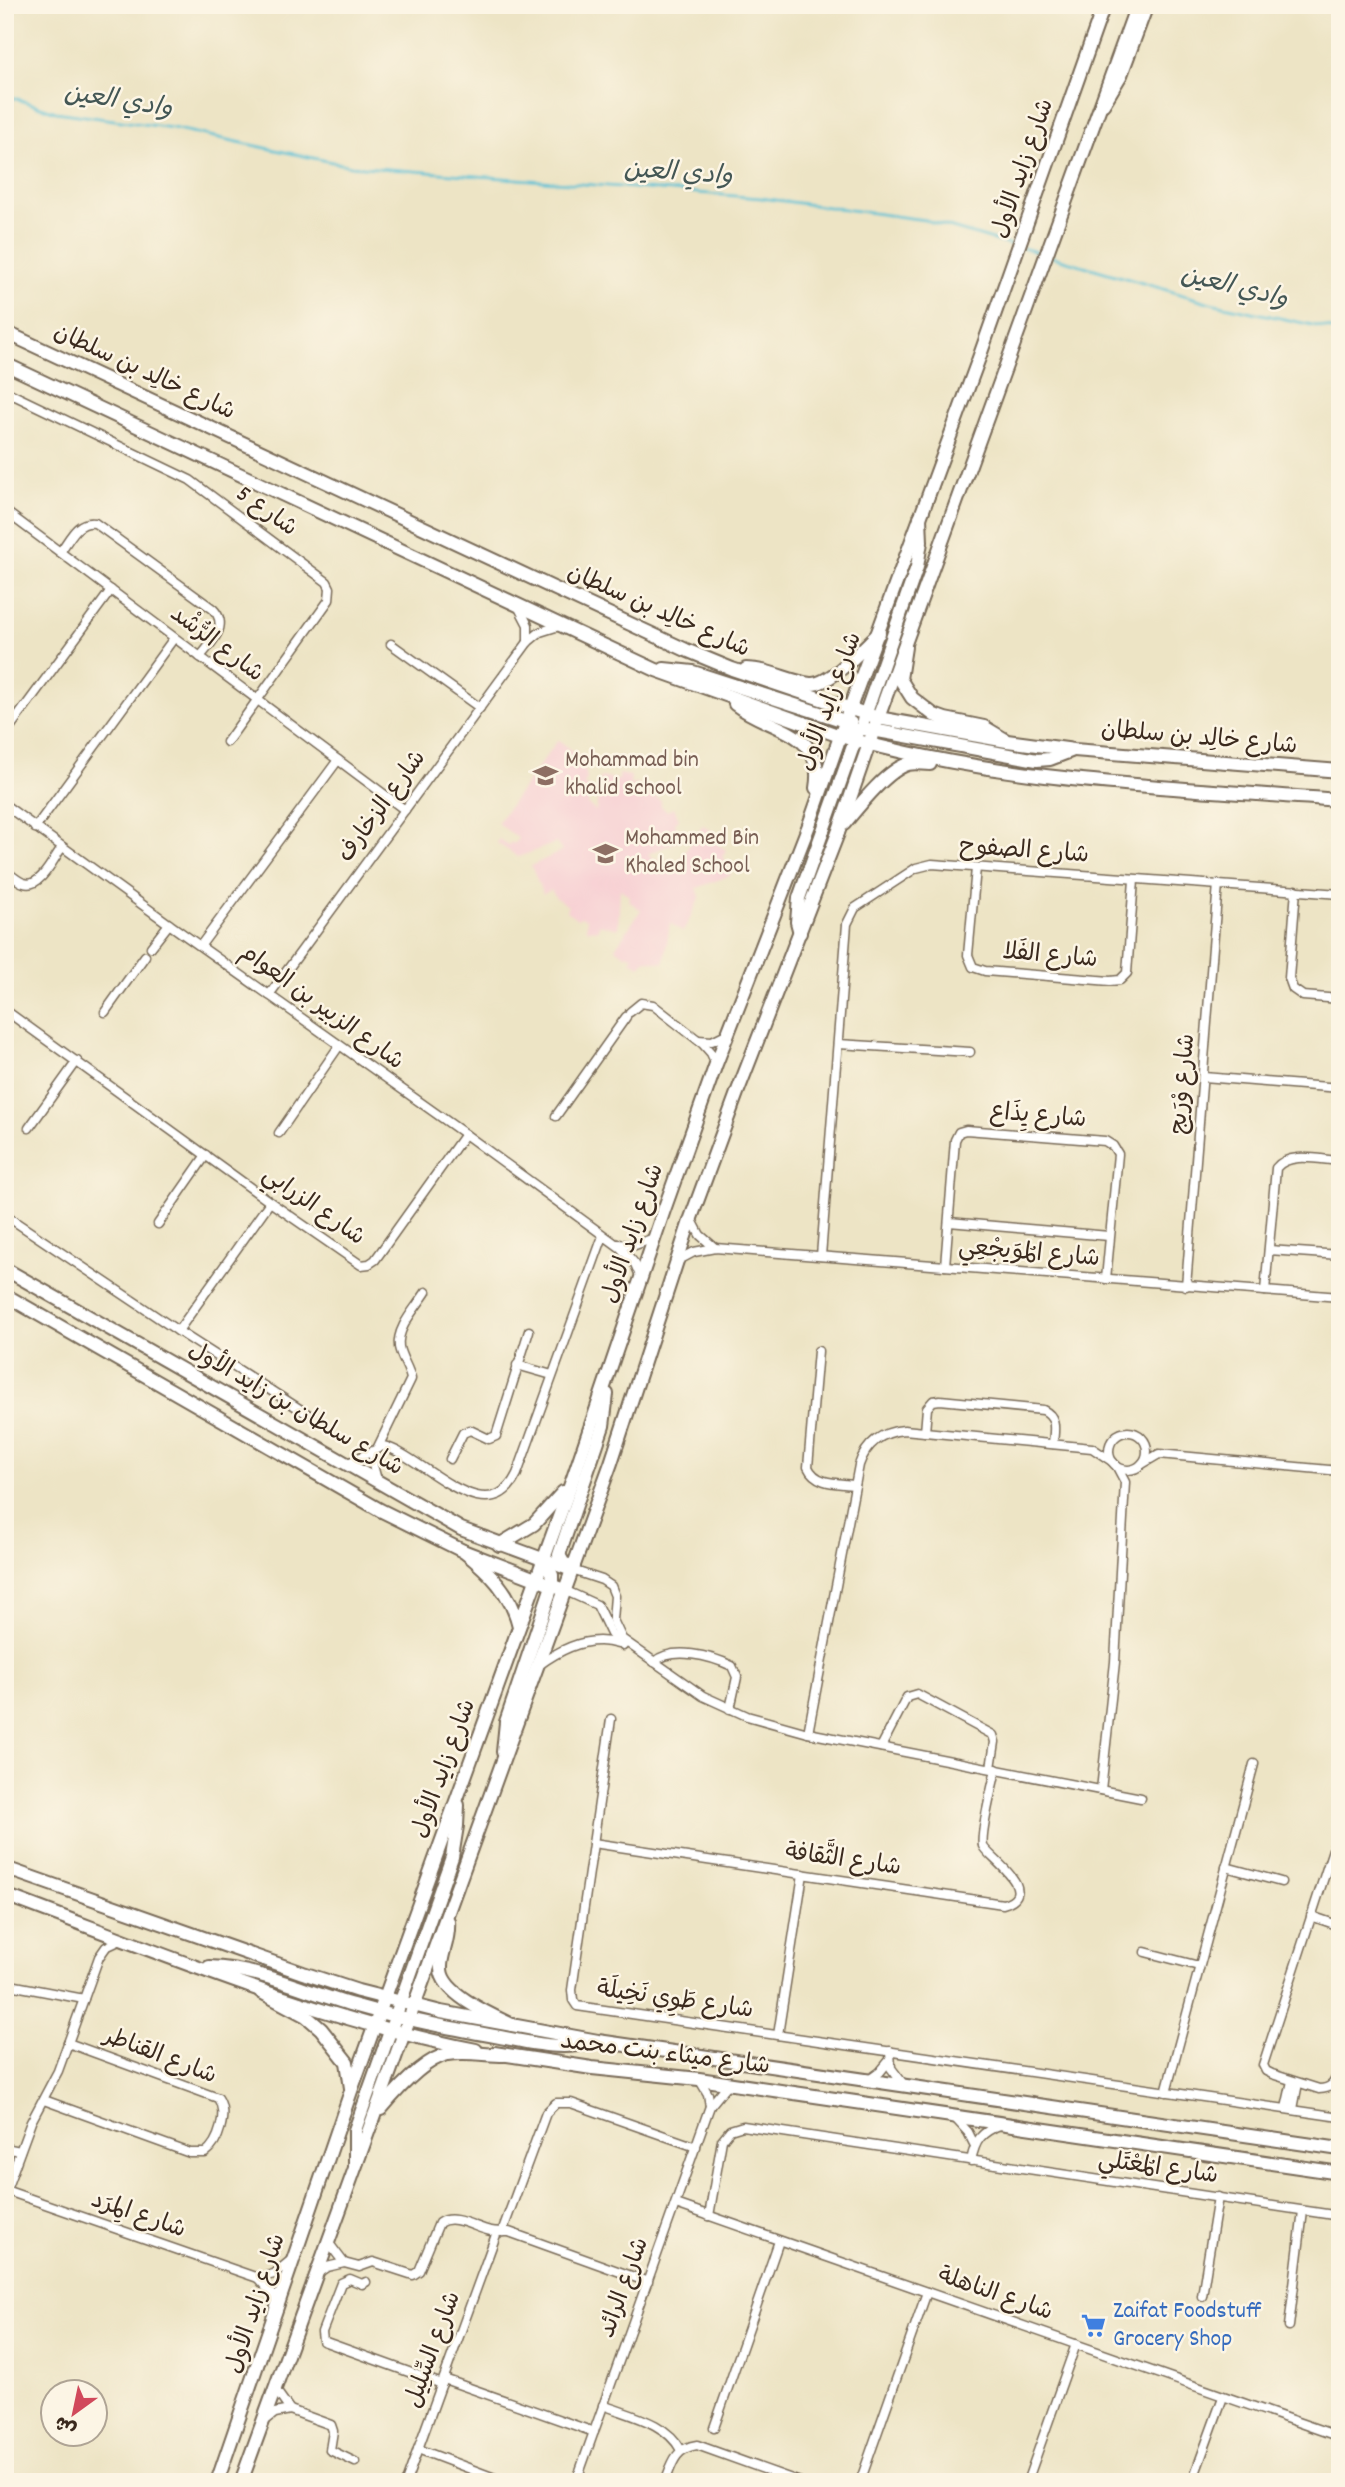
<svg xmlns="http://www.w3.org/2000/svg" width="1345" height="2487" viewBox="0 0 1345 2487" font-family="Dekko,'Playpen Sans Arabic',sans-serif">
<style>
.built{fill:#f7cfd3}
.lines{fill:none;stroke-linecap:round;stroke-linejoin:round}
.stream{stroke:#58c0d5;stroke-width:2.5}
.minor-casing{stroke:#796b58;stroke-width:11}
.tertiary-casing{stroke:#796b58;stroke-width:14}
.secondary-casing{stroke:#796b58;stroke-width:16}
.primary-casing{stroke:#796b58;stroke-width:16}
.minor{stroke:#fff;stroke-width:8}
.tertiary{stroke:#fff;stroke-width:10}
.secondary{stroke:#fff;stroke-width:12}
.primary{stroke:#fff;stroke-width:12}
.labels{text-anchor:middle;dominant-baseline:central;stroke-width:5;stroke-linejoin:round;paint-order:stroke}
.street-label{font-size:24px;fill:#3b2a1e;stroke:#fcf5e5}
.education-label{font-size:24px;fill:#785e54;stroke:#fcf5e5;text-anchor:start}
.shop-label{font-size:24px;fill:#366cbe;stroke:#fcf5e5;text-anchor:start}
.water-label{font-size:26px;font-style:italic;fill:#445755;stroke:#fcf5e5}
</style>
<rect width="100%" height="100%" fill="#fcf5e5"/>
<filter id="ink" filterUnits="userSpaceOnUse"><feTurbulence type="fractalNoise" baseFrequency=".0143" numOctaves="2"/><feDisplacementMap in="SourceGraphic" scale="14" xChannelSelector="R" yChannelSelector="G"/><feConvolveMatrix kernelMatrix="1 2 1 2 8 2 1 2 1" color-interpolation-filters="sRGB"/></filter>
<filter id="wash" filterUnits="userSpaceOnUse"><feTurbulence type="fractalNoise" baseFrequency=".00686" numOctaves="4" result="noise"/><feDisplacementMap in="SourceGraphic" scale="28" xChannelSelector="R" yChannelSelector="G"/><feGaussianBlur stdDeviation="1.57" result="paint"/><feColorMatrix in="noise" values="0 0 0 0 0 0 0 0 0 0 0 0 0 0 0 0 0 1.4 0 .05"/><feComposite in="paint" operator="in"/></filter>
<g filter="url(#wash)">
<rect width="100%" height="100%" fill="#ede4c5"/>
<path class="built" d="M558,740L589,763L585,769L587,779L584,784L590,789L588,805L596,811L600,777L619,780V774L631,776L630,785L637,784L661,801V806L667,811L674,808L679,819L674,822L683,839L648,854L655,860L663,857L676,865L703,825L719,836L715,843L726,850L722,857L725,860L731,875L697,888L700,897L683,932L670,923L664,963L646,960L640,966L631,961L633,957L628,954L627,956L615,948L641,910L630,902L628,895L620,889L618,929L599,924L598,930L586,929L587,919L581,917L577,919L566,910L568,906L556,898L551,890L543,894L531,866L562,851L556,843L518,857L497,843L499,839L509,845L511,842L514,844L518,838L497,823Z"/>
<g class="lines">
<g class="stream">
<path d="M5,95L56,112L172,128L351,166L761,198L925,220L1013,246"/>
<path d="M1023,248L1044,254"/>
<path d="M1050,256L1211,303L1340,331"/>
</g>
</g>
</g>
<g filter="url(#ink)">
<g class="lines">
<defs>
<g id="minor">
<path d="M5,391L190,480L327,582L330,588L329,600L227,742"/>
<path d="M5,511L405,810"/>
<path d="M60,552C70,539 77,520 95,523L213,609C230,626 211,643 200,657"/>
<path d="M518,606L528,625V642"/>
<path d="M391,644L480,708"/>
<path d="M5,734L111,590"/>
<path d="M5,805L169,924L465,1134L621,1248L635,1264L641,1278"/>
<path d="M35,828L174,638"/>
<path d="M976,868L968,955L973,967L985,971L1110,981L1120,980L1127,973L1134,880"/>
<path d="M5,870C11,875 17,881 24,883C40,889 54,858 62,847"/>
<path d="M1296,890L1289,978L1293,989L1303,996L1340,999"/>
<path d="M201,945L338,760"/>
<path d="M151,947L169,924"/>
<path d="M269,995L528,642L540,632L559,626"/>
<path d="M5,1010L270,1202L361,1265L369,1264L375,1260L465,1134"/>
<path d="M105,1012L145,956"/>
<path d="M630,1012L641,1003L653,1005L703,1044L711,1053L716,1064"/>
<path d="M698,1040L712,1041L728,1033"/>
<path d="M838,1044L970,1052"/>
<path d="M1204,1077L1340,1088"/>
<path d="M556,1116L626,1017"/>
<path d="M29,1128L77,1061"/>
<path d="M279,1133L339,1046"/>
<path d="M5,1215L178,1331L309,1415"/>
<path d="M691,1218L700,1235L715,1248"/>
<path d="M949,1222L1109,1236"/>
<path d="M158,1224L206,1155"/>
<path d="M617,1244L635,1245L654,1238"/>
<path d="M1269,1250L1340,1255"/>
<path d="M821,1256L847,924L855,908L916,868L932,864L1340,894"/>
<path d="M679,1260L694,1252L715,1248L1340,1297"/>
<path d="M945,1266L955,1140L959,1132L966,1130L1105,1141L1113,1146L1118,1154L1106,1279"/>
<path d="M1186,1286L1218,884"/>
<path d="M1265,1291L1276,1168C1289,1151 1321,1160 1340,1161"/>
<path d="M178,1331L270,1202"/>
<path d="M818,1351L808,1467C816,1485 838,1483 855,1485"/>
<path d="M517,1365L552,1375"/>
<path d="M925,1432L927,1408L933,1401L940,1400L1043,1410C1058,1417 1054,1430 1053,1444"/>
<circle cx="1128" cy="1451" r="19"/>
<path d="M378,1447L411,1379C409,1368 401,1358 399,1347C396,1328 416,1308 426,1292"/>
<path d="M373,1452V1465L377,1480"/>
<path d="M450,1459L463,1433L470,1430L489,1439L496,1436L529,1331"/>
<path d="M346,1464L383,1446C421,1454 487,1536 517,1474L603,1236"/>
<path d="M1142,1464L1159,1454L1340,1471"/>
<path d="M572,1570L602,1580L611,1586L615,1596L613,1620L622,1639L703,1696L747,1716L808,1733L1141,1798"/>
<path d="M564,1590L597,1605L611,1634L623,1646"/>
<path d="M654,1662C673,1646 711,1656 732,1666L737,1677L730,1709"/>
<path d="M539,1665C562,1648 591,1635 618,1644"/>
<path d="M611,1719L572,1990L573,2000L577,2006L1340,2117"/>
<path d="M808,1733L859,1465C866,1444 881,1432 904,1430L1092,1448L1113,1462"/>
<path d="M881,1747L907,1697L917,1694L993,1735L995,1742L991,1768"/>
<path d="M1101,1790L1115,1662L1125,1482L1116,1465"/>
<path d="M1340,1828L1263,2065L1266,2071L1272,2074L1319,2089C1333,2089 1335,2081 1340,2069"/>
<path d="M593,1843L1003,1904C1044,1892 986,1856 983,1846C980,1834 993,1785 996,1769"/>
<path d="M1226,1867L1281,1882"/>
<path d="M1311,1916L1340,1926"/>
<path d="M1145,1952L1199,1966"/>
<path d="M5,1984L84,1999"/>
<path d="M778,2035L803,1874"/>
<path d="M890,2051L891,2068L904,2085"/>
<path d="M699,2079L708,2094L710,2106"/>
<path d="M869,2080L880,2072L889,2061"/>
<path d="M1166,2092L1254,1764"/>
<path d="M44,2100L190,2153H205C219,2143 228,2113 218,2098L68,2043"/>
<path d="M1286,2108L1292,2081"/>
<path d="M1293,2109L1298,2083"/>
<path d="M955,2118L968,2132L974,2144"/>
<path d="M5,2148L20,2151"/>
<path d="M971,2161C975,2140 981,2132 1002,2124"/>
<path d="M5,2190L258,2278L280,2303"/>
<path d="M6,2190L31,2122L58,2071L99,1957L106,1947L121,1940"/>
<path d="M676,2204L1340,2437"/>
<path d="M709,2216L722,2140L730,2130L743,2126L1340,2216"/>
<path d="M502,2232L546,2113L556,2103H571L696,2147"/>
<path d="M328,2242L344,2263L359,2267L373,2262L413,2275L419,2271L439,2223C454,2213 475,2228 491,2231C497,2232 503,2232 509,2232L648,2282"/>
<path d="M318,2273L327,2267L344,2263"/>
<path d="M258,2278L274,2274L291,2260"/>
<path d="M366,2282L362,2284L350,2279L341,2283L322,2332L323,2341L442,2384"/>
<path d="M1202,2296L1218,2197"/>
<path d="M1289,2326L1303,2211"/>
<path d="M444,2379L594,2432"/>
<path d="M275,2389L290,2410L331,2425L333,2431L330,2450L355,2462"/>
<path d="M603,2405C631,2416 666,2422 681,2450"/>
<path d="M265,2421L275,2413L290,2410"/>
<path d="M714,2428L779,2241"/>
<path d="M418,2449L505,2482"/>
<path d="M406,2482L497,2232"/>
<path d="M576,2482L710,2106L729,2083"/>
<path d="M665,2482C672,2464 675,2448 697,2445L800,2482"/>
<path d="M860,2482L927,2292"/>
<path d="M1027,2482L1076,2344"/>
<path d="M1192,2482L1223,2397"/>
</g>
<path id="tertiary" d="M1104,105L1122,75L1148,5"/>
<g id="secondary">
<path d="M850,708L979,358L1104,5"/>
<path d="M878,718L1137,5"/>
<path d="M5,1269L461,1529L572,1570"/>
<path d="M5,1295L380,1510L463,1551L564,1590"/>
<path d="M5,1868L303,1973L358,1991L441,2012L598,2041L1340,2149"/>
<path d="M5,1895C161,1953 313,2018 476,2050"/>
<path d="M209,1967C258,1968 306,1992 353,2005C402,2019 451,2028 500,2037C530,2043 560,2050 590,2043"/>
<path d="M494,2053L592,2068L699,2079L1340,2173"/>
</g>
<g id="primary">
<path d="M5,332L686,650L732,669L878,718L1007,741L1074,750L1340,771"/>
<path d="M5,364L656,670L840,736C1004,783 1171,787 1340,800"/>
<path d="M905,647L900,679L912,698L934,715L945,719L984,727L1004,739"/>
<path d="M664,669L693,672L851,723"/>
<path d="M746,669C769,669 788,681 810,684C830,686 865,646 879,633"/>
<path d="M735,704C769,731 826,730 816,788"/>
<path d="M863,721L917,567L921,542L920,517"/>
<path d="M840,736L853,730L867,729L1037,760L1050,759L1071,751"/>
<path d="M844,824C858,807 887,770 908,764C915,762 923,764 930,764"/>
<path d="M800,933L797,922L799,898L857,735"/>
<path d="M499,1545L534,1524L563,1492"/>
<path d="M463,1551C490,1572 511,1593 519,1626"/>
<path d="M574,1566L564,1564L559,1555L603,1426L607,1394"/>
<path d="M503,1752L506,1722L552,1586V1575L543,1560"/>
<path d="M448,1921C450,1941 440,1954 441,1969C442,1994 493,2016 512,2025"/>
<path d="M261,1992L306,2016L321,2029L347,2062L351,2088"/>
<path d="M381,2109C396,2091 424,2059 448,2054C466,2051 486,2055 504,2055"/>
<path d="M355,2165V2130L452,1857L457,1826L458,1805"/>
<path d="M217,2482L351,2091L572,1481L664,1210L716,1064L809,825L850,708"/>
<path d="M241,2482L611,1463L691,1218L737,1093L838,833L878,718"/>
</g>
</defs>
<use href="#minor" class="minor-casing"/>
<use href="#tertiary" class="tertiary-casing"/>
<use href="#secondary" class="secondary-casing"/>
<use href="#primary" class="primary-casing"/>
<use href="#minor" class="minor"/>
<use href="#tertiary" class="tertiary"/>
<use href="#secondary" class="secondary"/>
<use href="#primary" class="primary"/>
</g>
</g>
<defs>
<symbol id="school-bare" viewBox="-9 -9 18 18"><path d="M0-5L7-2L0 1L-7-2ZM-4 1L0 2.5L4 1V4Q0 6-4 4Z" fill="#8d6e63" stroke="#fcf5e5" stroke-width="2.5" paint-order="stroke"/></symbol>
<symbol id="supermarket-bare" viewBox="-9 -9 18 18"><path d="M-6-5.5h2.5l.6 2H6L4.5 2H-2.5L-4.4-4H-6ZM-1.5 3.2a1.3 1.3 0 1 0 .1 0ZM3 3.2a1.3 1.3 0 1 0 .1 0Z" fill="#3f7fe0" stroke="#fcf5e5" stroke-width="2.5" paint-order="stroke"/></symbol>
</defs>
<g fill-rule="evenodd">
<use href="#school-bare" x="528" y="758" width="35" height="35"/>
<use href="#school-bare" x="588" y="836" width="35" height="35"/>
<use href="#supermarket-bare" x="1076" y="2308" width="35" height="35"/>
</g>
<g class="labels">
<g class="street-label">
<text transform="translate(1024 169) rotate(-71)">شارع زايد الأول</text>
<text transform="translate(144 373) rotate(25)">شارع خالِد بن سلطان</text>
<text transform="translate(266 512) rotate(36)">شارع 5</text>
<text transform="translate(658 612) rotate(24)">شارع خالِد بن سلطان</text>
<text transform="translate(216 645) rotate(37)">شارع الرُّشْد</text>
<text transform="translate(831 702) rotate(-70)">شارع زايد الأول</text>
<text transform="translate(1199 739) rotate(5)">شارع خالِد بن سلطان</text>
<text transform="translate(383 807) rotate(-54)">شارع الزخارف</text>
<text transform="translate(1024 852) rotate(4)">شارع الصفوح</text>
<text transform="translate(1050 957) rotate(5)">شارع الفَلا</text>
<text transform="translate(321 1008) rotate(36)">شارع الزبير بن العوام</text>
<text transform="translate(1184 1084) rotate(-85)">شارع وْرَيج</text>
<text transform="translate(1038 1117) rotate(5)">شارع يِذَاع</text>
<text transform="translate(313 1207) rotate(35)">شارع الزرابي</text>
<text transform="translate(634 1234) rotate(-71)">شارع زايد الأول</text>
<text transform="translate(1029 1254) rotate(5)">شارع المُوَيجْعِي</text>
<text transform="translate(295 1410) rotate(30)">شارع سلطان بن زايد الأول</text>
<text transform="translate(445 1769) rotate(-70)">شارع زايد الأول</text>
<text transform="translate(843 1861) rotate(8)">شارع الثَّقافة</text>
<text transform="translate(675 2001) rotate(8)">شارع طَوِي نَخِيلَة</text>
<text transform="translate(665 2055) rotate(7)">شارع ميثاء بنت محمد</text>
<text transform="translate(160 2057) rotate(21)">شارع القناطر</text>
<text transform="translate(1158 2169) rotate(8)">شارع المُعْتَلي</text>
<text transform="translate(138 2216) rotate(19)">شارع المِرَد</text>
<text transform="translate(625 2288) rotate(-70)">شارع الرائد</text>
<text transform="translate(995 2295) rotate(19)">شارع الناهلة</text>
<text transform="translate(257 2304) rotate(-72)">شارع زايد الأول</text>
<text transform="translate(434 2350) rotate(-70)">شارع السِّلِيل</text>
</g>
<g class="education-label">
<text x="565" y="761">Mohammad bin<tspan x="565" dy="28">khalid school</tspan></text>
<text x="625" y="839">Mohammed Bin<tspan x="625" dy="28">Khaled School</tspan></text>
</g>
<g class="shop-label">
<text x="1113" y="2312">Zaifat Foodstuff<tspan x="1113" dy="28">Grocery Shop</tspan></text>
</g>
<g class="water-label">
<text transform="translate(118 102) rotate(9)">وادي العين</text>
<text transform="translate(678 174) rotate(4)">وادي العين</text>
<text transform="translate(1234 288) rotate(14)">وادي العين</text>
</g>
</g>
<rect width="1345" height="2487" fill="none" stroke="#fcf5e5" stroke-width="28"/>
<g transform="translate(74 2413) rotate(213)"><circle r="33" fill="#fcf5e5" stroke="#afa495" stroke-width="2"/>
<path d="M0-5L12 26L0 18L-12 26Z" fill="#d1495b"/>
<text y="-10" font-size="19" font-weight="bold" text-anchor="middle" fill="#3b2a1e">ش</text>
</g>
</svg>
